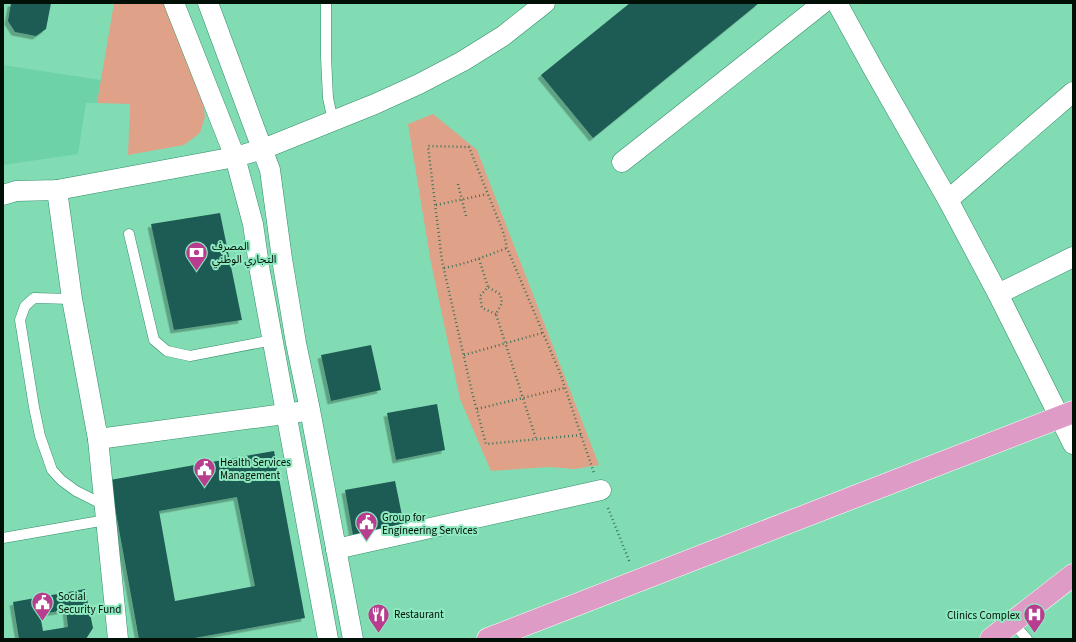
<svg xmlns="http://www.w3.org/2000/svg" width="1076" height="642" viewBox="0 0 1076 642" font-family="'Source Sans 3','Noto Sans Arabic',sans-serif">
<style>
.built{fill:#6ed2a7}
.green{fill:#dfa288}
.building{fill:#1f5b54;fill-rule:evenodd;filter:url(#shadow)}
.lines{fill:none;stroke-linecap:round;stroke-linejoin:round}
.service-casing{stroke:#318d69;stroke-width:11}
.minor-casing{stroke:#318d69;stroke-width:21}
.primary-casing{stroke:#fff;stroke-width:23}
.path{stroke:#3f725a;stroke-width:2.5;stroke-dasharray:1 3;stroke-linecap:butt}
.service{stroke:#fff;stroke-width:10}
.minor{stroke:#fff;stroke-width:20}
.primary{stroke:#de9bc6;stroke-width:22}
.labels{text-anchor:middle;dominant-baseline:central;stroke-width:4;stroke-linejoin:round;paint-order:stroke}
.poi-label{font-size:11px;fill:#001007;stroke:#8fe9c0;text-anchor:start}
</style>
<defs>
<filter id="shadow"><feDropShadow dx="-3.5" dy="3.5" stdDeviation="0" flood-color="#0004"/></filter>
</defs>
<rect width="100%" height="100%" fill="#82dcb3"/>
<path class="built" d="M3,65L101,80L97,103H86L78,154L3,165Z"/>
<g class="green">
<path d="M114,3H168L202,94L205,117L200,133L184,145L128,155L130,104L97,103Z"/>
<path d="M433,114L477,150L599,465L575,469L549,467L491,471L460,399L431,263L408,124Z"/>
</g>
<g class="building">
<path d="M11,3H51L46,29L36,36L15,32L8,21Z"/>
<path d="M630,3H759L593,138L541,75Z"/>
<path d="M220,213L242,320L174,330L151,224Z"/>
<path d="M371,345L381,390L331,401L321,355Z"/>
<path d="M437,404L445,450L396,460L387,413Z"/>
<path d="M274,451L305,618L189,639H139L110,480ZM237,497L255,586L175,601L159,511Z"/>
<path d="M395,481L404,525L353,535L345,490Z"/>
<path d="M85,589L93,628L86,639H19L13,602ZM66,610L68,627L43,631L40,614Z"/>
</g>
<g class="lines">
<defs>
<g id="service">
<path d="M326,3V57L328,98L333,121"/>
<path d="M129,234L154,340L167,351L190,356L273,340"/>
<path d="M72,299L34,298L25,306L20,320L34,407L40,436L52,470L61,480L76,491L104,505"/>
<path d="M3,538L106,520"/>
<path d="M1013,623L1027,639"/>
</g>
<g id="minor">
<path d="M174,3L235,157L253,224L260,272L328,639"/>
<path d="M208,3L270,170L282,259L296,343L310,410L353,639"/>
<path d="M837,3L875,72L948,200L998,294L1073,444"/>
<path d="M622,162L823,3"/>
<path d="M57,190L72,299L98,439L299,412"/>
<path d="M3,195L16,191L57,190L235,157L263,149L375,104L419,84L463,61L503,36L545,3"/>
<path d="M948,200L1073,92"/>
<path d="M998,294L1073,257"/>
<path d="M98,439L118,639"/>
<path d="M336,549L601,490"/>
</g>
<g id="primary">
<path d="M488,639L1073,412"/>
<path d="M991,639L1073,575"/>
</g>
</defs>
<use href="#service" class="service-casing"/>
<use href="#minor" class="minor-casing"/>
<use href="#primary" class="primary-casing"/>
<g class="path">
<path d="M458,184L466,216"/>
<path d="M436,205L487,194"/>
<path d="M479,259L488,287"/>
<path d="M444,268C466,264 486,256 507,248"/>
<path d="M496,314L482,308L480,296L488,287L500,294L502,303L496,314L536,439"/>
<path d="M464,355L542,333"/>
<path d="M477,409L564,388"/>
<path d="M581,435L486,444L472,392L442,261L428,146L469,147L504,234L507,248L560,373L594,473"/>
<path d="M608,508L630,563"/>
</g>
<use href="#service" class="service"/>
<use href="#minor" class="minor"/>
<use href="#primary" class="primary"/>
</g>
<defs>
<symbol id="bank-pin" viewBox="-11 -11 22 30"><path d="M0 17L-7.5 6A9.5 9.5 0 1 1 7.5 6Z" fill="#b83d8f" stroke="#8fe9c0"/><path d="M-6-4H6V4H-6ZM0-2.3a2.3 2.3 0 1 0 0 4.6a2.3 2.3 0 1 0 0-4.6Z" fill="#fff"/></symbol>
<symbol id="civic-pin" viewBox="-11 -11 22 30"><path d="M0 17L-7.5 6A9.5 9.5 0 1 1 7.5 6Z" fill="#b83d8f" stroke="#8fe9c0"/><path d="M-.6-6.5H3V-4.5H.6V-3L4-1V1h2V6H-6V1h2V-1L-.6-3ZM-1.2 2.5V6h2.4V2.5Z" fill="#fff"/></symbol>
<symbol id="restaurant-pin" viewBox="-11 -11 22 30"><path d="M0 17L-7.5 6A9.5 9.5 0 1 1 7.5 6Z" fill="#b83d8f" stroke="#8fe9c0"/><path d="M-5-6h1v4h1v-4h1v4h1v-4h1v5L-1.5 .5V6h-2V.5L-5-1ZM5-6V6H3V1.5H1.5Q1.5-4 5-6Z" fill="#fff"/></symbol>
<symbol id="hospital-pin" viewBox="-11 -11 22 30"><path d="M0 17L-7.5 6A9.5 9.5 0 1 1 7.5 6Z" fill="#b83d8f" stroke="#8fe9c0"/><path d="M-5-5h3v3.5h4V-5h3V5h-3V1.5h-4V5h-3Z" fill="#fff"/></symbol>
</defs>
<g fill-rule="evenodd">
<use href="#bank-pin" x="184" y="240" width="25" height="34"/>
<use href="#civic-pin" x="192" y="456" width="25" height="34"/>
<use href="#civic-pin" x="354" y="510" width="25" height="34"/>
<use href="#civic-pin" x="30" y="590" width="25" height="34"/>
<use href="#restaurant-pin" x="366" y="602" width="25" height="34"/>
<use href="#hospital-pin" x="1022" y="602" width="25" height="34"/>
</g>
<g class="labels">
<g class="poi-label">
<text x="212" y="246">المصرف<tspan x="212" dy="13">التجاري الوطني</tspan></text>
<text x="220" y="462">Health Services<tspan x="220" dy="13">Management</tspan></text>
<text x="382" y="517">Group for<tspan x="382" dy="13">Engineering Services</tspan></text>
<text x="58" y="596">Social<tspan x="58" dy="13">Security Fund</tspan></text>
<text x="394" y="614">Restaurant</text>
<text x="1020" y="615" text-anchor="end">Clinics Complex</text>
</g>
</g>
<rect width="1076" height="642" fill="none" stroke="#001007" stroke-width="8"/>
</svg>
